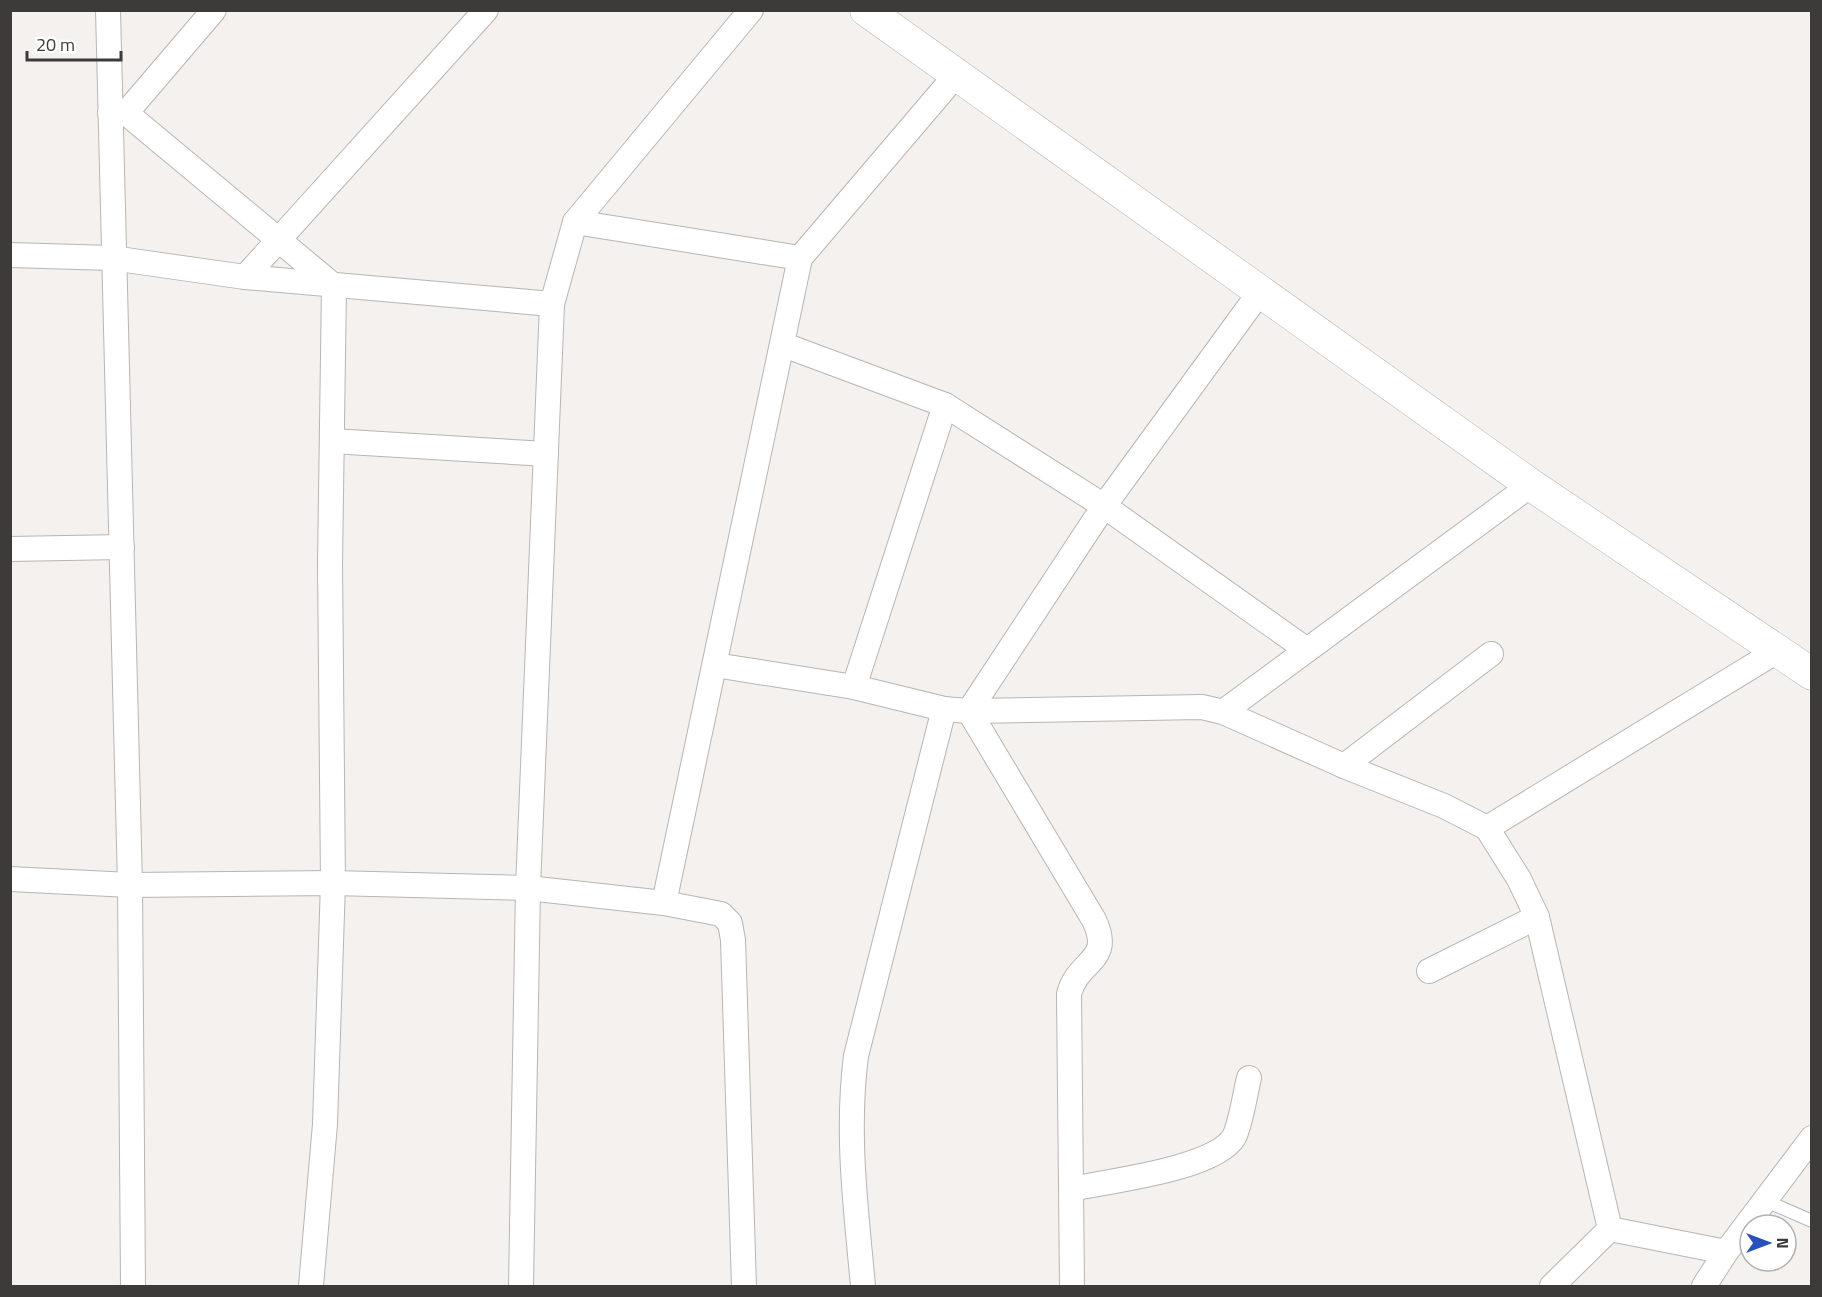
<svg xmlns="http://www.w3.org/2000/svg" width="1822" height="1297" viewBox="0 0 1822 1297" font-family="'Titillium Web',sans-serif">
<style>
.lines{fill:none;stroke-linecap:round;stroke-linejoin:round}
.service-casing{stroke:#b8b5b2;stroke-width:14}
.minor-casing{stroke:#b8b5b2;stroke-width:26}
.tertiary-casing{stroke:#b8b5b2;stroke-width:33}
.service{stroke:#fff;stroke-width:12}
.minor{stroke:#fff;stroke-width:24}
.tertiary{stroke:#fff;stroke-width:32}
</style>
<rect width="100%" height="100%" fill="#f5f1ee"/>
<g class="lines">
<defs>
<path id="service" d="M1766,1201L1812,1221"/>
<g id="minor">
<path d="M108,10L130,885L133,1286"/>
<path d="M110,113H126L214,10"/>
<path d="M126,113L334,286L330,564L333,883L325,1124L311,1286"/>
<path d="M575,222L800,258"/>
<path d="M10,255L112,258L245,277L552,304"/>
<path d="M245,277L486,10"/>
<path d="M784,345L945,405L1104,506L1307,650"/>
<path d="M332,441L546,454"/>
<path d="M10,549L122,547"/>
<path d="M715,665L854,687L944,709L969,711L1202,707L1223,712L1344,766L1444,806L1487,828L1777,651"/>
<path d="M854,687L945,405"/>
<path d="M1223,712L1531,485"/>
<path d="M1344,766L1491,654"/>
<path d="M1487,828L1519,879L1537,917L1610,1229L1726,1252"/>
<path d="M10,879L130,885L333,883L528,888L664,903L721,914L730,923L733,940L744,1286"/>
<path d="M664,903L800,258L956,75"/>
<path d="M1429,971L1537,917"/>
<path d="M1072,1189C1108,1181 1215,1169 1234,1137C1241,1123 1245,1094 1249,1078"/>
<path d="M521,1286L528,888L552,304L575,222L751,10"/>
<path d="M863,1286C856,1209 846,1134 856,1056L944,709"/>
<path d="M1072,1286L1069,994C1078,959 1114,962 1094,920L969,711L1104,506L1260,292"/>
<path d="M1552,1286L1610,1229"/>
<path d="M1704,1286L1726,1252L1812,1138"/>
</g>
<path id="tertiary" d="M866,10L1531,485L1812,674"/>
</defs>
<use href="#service" class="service-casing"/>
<use href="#minor" class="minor-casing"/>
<use href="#tertiary" class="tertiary-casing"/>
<use href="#service" class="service"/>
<use href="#minor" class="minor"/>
<use href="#tertiary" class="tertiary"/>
</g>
<rect width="1822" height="1297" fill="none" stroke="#3c3b3a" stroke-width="24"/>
<g transform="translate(1768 1243) rotate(90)"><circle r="28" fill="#ffffff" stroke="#b1b1b0" stroke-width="1.5"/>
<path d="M0-4.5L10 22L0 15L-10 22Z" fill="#2751bf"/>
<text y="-9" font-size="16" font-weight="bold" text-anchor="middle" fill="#3c3b3a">N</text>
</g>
<path d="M27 51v9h94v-9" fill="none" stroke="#3c3b3a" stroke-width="3"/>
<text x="36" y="51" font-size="18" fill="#3c3b3a" stroke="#ffffff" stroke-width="4.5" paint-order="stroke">20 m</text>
</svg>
